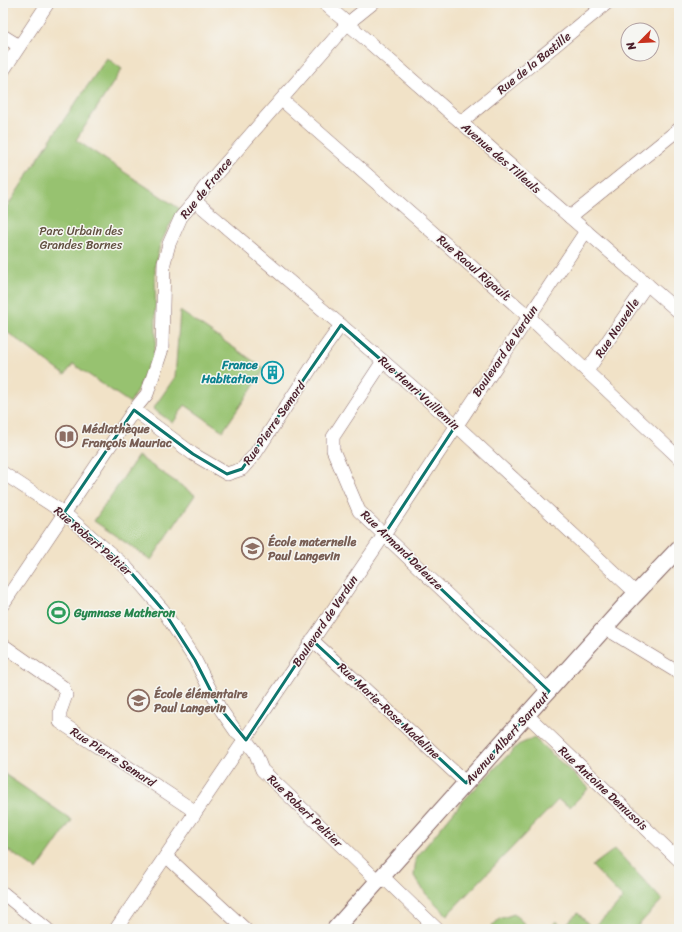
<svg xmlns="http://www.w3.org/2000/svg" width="682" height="932" viewBox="0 0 682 932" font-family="Sriracha,sans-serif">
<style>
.green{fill:#97c270;stroke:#70704e}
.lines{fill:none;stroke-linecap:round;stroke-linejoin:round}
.minor-casing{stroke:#846362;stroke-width:14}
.tertiary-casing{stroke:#846362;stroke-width:18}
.minor{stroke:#fff;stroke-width:13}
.tertiary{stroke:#fff;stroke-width:16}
.marked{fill:none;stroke:#0f766e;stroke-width:3;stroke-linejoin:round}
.labels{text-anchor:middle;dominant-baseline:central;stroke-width:3;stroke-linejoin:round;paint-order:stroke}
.street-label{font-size:12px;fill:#4a1f2b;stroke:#f6f6f2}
.park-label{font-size:12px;fill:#615040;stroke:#f6f6f2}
.culture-label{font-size:12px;font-weight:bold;fill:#0d838f;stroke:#f6f6f2;text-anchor:end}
.education-label{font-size:12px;font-weight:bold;fill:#785e54;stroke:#f6f6f2;text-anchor:start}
.leisure-label{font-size:12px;font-weight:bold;fill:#27864d;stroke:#f6f6f2;text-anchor:start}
</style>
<rect width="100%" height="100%" fill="#f6f6f2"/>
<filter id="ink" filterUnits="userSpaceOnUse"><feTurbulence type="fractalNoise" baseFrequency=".025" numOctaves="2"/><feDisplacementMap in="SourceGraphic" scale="8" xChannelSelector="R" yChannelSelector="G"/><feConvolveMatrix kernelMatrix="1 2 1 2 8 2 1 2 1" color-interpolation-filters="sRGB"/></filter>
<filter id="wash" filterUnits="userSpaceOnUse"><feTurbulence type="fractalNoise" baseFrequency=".012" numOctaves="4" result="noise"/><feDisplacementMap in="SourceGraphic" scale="16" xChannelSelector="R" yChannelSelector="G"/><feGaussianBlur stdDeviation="0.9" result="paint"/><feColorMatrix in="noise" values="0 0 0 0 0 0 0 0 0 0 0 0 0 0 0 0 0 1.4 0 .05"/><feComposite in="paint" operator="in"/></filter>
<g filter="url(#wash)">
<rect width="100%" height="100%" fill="#f1e2c7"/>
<g class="green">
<path d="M107,58L122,69L76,140L180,209L168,228L160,245L155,265L156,342L152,362L130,403L73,364L65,375L3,329V213L58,128Z"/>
<path d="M180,311L265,369L223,431L185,405L173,423L153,409L175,377Z"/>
<path d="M138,456L195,495L151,560L94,521Z"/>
<path d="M534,738L589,788L570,807L558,800L447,915L426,894L414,876L416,858L462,802L518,745Z"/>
<path d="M3,773L72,820L37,870L3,847Z"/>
<path d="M615,849L662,900L635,929H550L556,921L563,927L578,913L592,928L612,911L623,898L592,866Z"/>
<path d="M514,914L530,929H489L499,919Z"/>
</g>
</g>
<g filter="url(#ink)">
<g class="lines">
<defs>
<g id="minor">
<path d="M324,3L679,312"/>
<path d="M3,36L19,46"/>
<path d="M3,71L48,3"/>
<path d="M282,100L528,316L679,458"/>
<path d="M461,122L607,3"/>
<path d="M195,201L383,361L456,425L636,593"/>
<path d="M570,217L679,129"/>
<path d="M383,361L333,437V450L359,511L549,691"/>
<path d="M587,371L647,284"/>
<path d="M134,410L147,394L162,349L164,263L169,244L181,217L195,201L204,188L347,24L373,3"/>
<path d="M3,473L64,513L126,567L163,610L195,660L219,707L237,733L246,740L255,752L262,770L378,881"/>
<path d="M3,604L134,410L193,454L227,474L242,469L255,454L321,353L341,325"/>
<path d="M605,628L679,673"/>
<path d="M312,640L466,783"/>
<path d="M3,645L63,687L66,695L60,712V722L190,808L194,815"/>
<path d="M527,715L679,860"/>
<path d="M166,856L245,929"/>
<path d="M382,876L437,929"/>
<path d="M3,893L47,929"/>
<path d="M116,929L384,535L586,231"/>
</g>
<path id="tertiary" d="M335,929L627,603L679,548"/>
</defs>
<use href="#minor" class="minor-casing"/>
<use href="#tertiary" class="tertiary-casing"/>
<use href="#minor" class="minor"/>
<use href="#tertiary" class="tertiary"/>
</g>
</g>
<path class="marked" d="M341,325L456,425L384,535L549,691L466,783L312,640L246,740L219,707L195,660L163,610L126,567L64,513L134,410L193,454L227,474L242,469Z"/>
<defs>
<symbol id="building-ring" viewBox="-11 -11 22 22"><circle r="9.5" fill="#f6f6f2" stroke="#0f9aa8" stroke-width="1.5"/><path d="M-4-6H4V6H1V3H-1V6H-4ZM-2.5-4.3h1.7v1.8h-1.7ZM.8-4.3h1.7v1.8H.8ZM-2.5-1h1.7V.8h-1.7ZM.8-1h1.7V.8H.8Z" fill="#0f9aa8"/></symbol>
<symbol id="library-ring" viewBox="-11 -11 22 22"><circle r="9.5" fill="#f6f6f2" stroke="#8d6e63" stroke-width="1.5"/><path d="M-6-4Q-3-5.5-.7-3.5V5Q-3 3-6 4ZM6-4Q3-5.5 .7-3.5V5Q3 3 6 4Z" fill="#8d6e63"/></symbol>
<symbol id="school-ring" viewBox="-11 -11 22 22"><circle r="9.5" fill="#f6f6f2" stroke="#8d6e63" stroke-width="1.5"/><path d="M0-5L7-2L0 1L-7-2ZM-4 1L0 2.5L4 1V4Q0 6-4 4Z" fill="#8d6e63"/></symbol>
<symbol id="stadium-ring" viewBox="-11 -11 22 22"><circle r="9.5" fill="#f6f6f2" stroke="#2e9e5b" stroke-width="1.5"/><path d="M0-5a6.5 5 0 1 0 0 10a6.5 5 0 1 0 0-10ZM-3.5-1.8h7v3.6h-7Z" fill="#2e9e5b"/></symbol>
</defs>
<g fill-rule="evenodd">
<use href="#building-ring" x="260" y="360" width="25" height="25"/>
<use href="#library-ring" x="54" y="424" width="25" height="25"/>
<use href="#school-ring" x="240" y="536" width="25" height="25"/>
<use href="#stadium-ring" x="46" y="600" width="25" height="25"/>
<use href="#school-ring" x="126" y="688" width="25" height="25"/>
</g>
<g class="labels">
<g class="street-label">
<text transform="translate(534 63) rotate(-39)">Rue de la Bastille</text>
<text transform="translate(501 158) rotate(41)">Avenue des Tilleuls</text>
<text transform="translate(206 188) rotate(-51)">Rue de France</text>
<text transform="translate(474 268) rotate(41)">Rue Raoul Rigault</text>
<text transform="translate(617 328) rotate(-56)">Rue Nouvelle</text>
<text transform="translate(505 351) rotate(-56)">Boulevard de Verdun</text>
<text transform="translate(419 393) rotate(42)">Rue Henri Vuillemin</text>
<text transform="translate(274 423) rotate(-55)">Rue Pierre Semard</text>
<text transform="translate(93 541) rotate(41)">Rue Robert Peltier</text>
<text transform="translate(402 550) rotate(44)">Rue Armand Deleuze</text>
<text transform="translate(325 621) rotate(-56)">Boulevard de Verdun</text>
<text transform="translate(389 711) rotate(43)">Rue Marie-Rose Madeline</text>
<text transform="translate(507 738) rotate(-48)">Avenue Albert Sarraut</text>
<text transform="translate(113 757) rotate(33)">Rue Pierre Semard</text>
<text transform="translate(603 788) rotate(43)">Rue Antoine Demusois</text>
<text transform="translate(305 811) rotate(44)">Rue Robert Peltier</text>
</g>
<g class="park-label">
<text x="81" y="231">Parc Urbain des<tspan x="81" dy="14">Grandes Bornes</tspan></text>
</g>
<g class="culture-label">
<text x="258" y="365">France<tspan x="258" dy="14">Habitation</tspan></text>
</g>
<g class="education-label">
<text x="82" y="429">Médiathèque<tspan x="82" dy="14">François Mauriac</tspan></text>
<text x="268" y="542">École maternelle<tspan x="268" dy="14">Paul Langevin</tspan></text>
<text x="154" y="694">École élémentaire<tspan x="154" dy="14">Paul Langevin</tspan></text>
</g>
<g class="leisure-label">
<text x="74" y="613">Gymnase Matheron</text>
</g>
</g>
<rect width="682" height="932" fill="none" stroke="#f6f6f2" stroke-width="16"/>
<g transform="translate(640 42) rotate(246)"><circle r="19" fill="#f6f6f2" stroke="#b1a0a2"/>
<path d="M0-3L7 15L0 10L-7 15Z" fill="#c8321e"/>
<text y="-6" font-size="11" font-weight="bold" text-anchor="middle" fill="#4a1f2b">N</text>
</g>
</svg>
